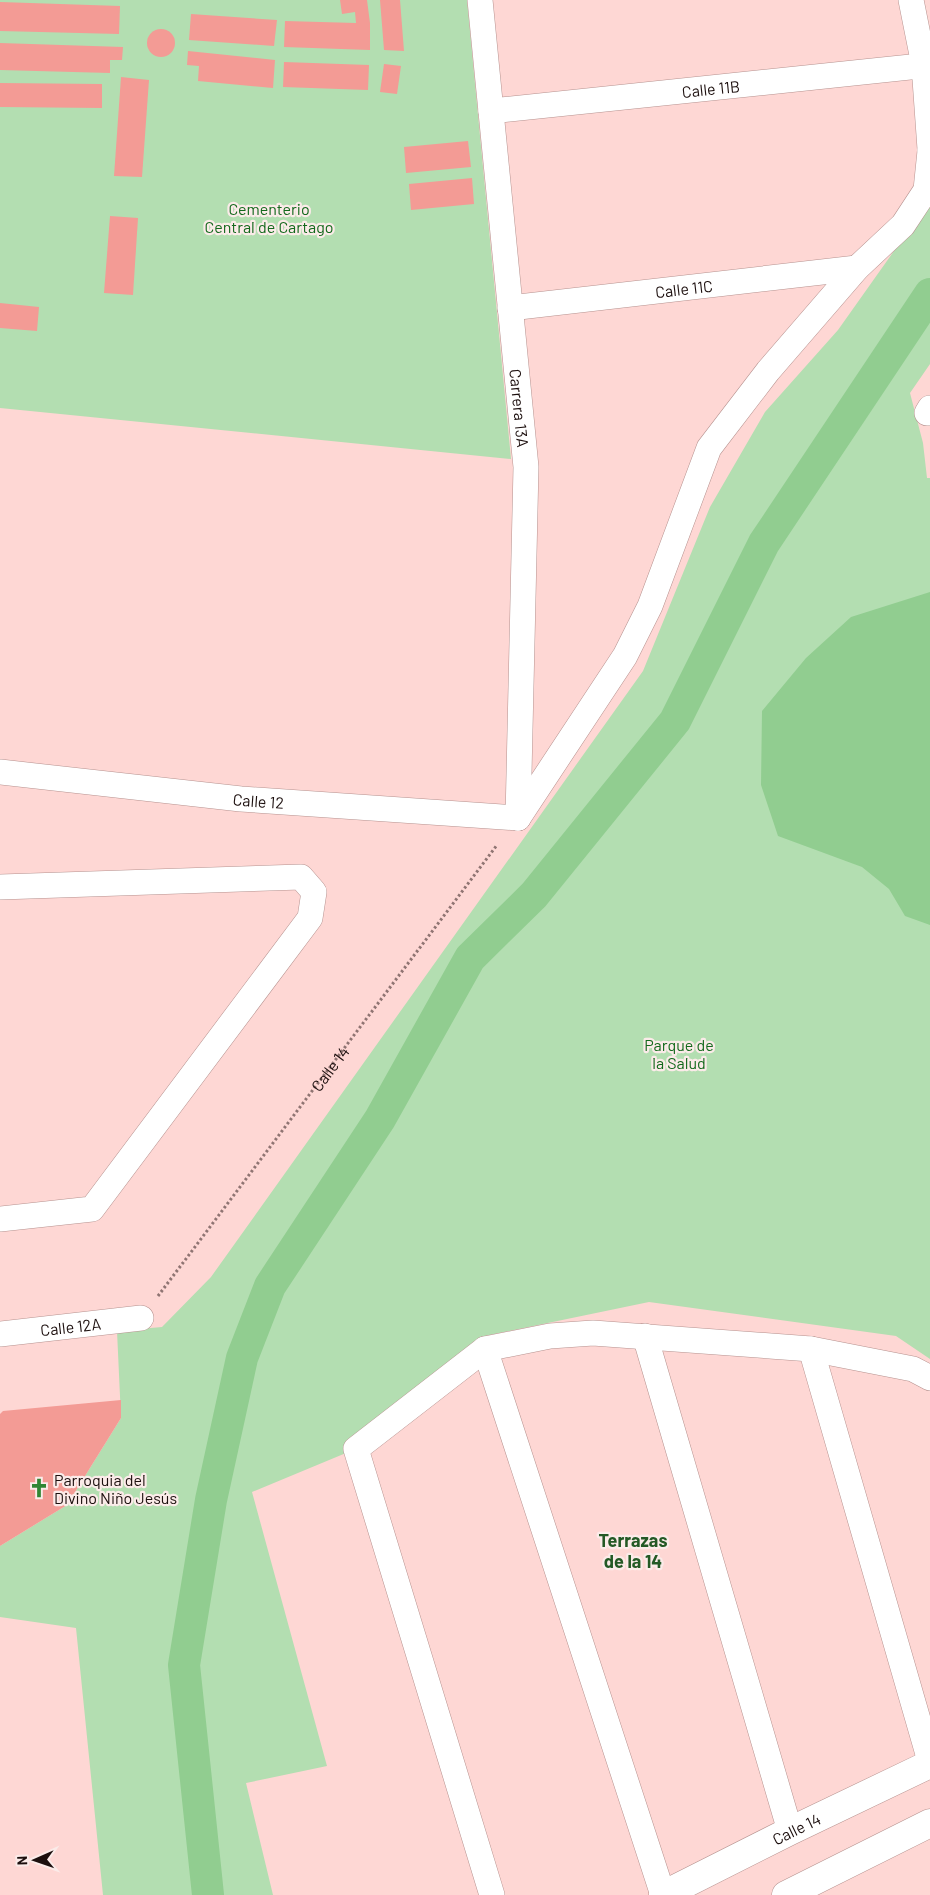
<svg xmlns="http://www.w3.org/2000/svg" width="930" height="1895" viewBox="0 0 930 1895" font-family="Barlow,sans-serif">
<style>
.green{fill:#b3deb1}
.water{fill:#91cd90}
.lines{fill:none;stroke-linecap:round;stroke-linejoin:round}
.canal{stroke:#91cd90;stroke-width:32}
.building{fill:#f39b95}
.minor-casing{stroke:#b6928f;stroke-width:26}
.secondary-casing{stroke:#b6928f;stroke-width:29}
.path{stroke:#8f7472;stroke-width:3;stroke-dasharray:2.5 2.5;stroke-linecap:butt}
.minor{stroke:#fff;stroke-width:25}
.secondary{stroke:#fff;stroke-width:28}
.labels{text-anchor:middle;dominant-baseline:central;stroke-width:4.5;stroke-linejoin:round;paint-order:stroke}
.street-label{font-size:16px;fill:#1c0f0e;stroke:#fbebe9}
.park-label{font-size:16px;fill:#13691c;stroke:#fbebe9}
.poi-label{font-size:16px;fill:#1c0f0e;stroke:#fbebe9;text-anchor:start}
.neighbourhood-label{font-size:18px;font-weight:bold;fill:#235925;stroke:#fbebe9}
</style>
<rect width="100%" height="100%" fill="#fed7d4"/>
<g class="green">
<path d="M0,0H467L511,459L0,408Z"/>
<path d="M930,192V364L910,393L923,443L927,478H930V1359L896,1336L649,1302L480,1337L346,1453L252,1492L327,1766L246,1783L273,1895H103L76,1628L0,1617V1546L67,1505L121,1418L117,1331L162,1327L211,1277L643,671L710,507L765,412L838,330L928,203Z"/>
</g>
<path class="water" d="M930,592V925L905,916L889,889L862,867L778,836L761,785L762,711L806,658L851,617Z"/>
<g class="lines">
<path class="canal" d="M208,1895L184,1665L211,1500L242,1358L270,1286L380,1119L470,958L534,895L675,721L764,543L930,294"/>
</g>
<g class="building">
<path d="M340,0H367L370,23V50L284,47L285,21L356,23L355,12L342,14Z"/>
<path d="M380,0H400L404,51L384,50Z"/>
<path d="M0,2L120,6L119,34L0,31Z"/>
<path d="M191,14L277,20L274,46L189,40Z"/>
<circle cx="161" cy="43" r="14"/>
<path d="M0,43L123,47L122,60H110V73L0,70Z"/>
<path d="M188,51L275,60L273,88L198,81L199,66L187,65Z"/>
<path d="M284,62L369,65L368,90L283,87Z"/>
<path d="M384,64L401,66L397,94L380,92Z"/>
<path d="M121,77L149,80L142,177L114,176Z"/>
<path d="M0,83L102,84V108L0,107Z"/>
<path d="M468,141L471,167L406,173L404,147Z"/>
<path d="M472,178L474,204L411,210L409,184Z"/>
<path d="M110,216L138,218L133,295L104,293Z"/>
<path d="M0,303L39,307L37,331L0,328Z"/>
<path d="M121,1400V1418L67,1505L0,1546V1414L3,1411Z"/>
</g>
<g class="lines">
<defs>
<g id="minor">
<path id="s2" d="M480,0L526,467L518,818"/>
<path d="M911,0L924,65L930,149"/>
<path id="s3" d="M491,111L930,65"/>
<path id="s4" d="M510,308L857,268"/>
<path d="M930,408L927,413H930"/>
<path id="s5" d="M0,772L241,799L518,818"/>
<path d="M518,818L625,656L650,606L709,448L768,371L857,268L903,225L926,190L930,151"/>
<path d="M0,887L301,877L314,892L310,918L92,1209L0,1219"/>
<path id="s6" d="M0,1334L141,1318"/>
<path d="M645,1336L790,1831"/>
<path d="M485,1349L663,1895"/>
<path d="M811,1349L930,1761"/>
<path d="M492,1895L356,1449L485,1349L550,1336L593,1333L811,1349L913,1369L930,1378"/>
</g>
<g id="secondary">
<path id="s7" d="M663,1895L790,1831L930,1764"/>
<path d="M786,1895L930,1823"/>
</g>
</defs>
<use href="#minor" class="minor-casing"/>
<use href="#secondary" class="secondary-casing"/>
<path class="path" id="s1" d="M158,1296L497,845"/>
<use href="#minor" class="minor"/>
<use href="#secondary" class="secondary"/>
</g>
<defs>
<symbol id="church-bare" viewBox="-9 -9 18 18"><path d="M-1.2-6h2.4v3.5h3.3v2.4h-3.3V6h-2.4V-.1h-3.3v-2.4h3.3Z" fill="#308634" stroke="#fbebe9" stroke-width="2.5" paint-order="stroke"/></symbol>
</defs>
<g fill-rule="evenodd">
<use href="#church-bare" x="25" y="1474" width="28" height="28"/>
</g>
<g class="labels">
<g class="street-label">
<text stroke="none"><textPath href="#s3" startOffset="221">Calle 11B</textPath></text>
<text stroke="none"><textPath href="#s4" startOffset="175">Calle 11C</textPath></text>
<text stroke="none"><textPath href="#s2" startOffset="410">Carrera 13A</textPath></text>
<text stroke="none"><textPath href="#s5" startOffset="260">Calle 12</textPath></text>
<text stroke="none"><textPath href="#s1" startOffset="285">Calle 14</textPath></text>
<text stroke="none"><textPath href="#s6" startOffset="71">Calle 12A</textPath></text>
<text stroke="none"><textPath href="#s7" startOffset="149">Calle 14</textPath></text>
</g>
<g class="park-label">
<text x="269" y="208">Cementerio<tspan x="269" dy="18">Central de Cartago</tspan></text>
<text x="679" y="1044">Parque de<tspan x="679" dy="18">la Salud</tspan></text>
</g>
<g class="poi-label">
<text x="54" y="1479">Parroquia del<tspan x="54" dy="18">Divino Niño Jesús</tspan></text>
</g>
<g class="neighbourhood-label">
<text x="633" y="1540">Terrazas<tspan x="633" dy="21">de la 14</tspan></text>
</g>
</g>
<g transform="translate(35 1860) rotate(268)" stroke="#fbebe9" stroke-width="4" paint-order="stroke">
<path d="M0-4L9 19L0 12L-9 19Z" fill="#1c0f0e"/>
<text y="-8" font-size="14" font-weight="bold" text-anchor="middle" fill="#1c0f0e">N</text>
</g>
</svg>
